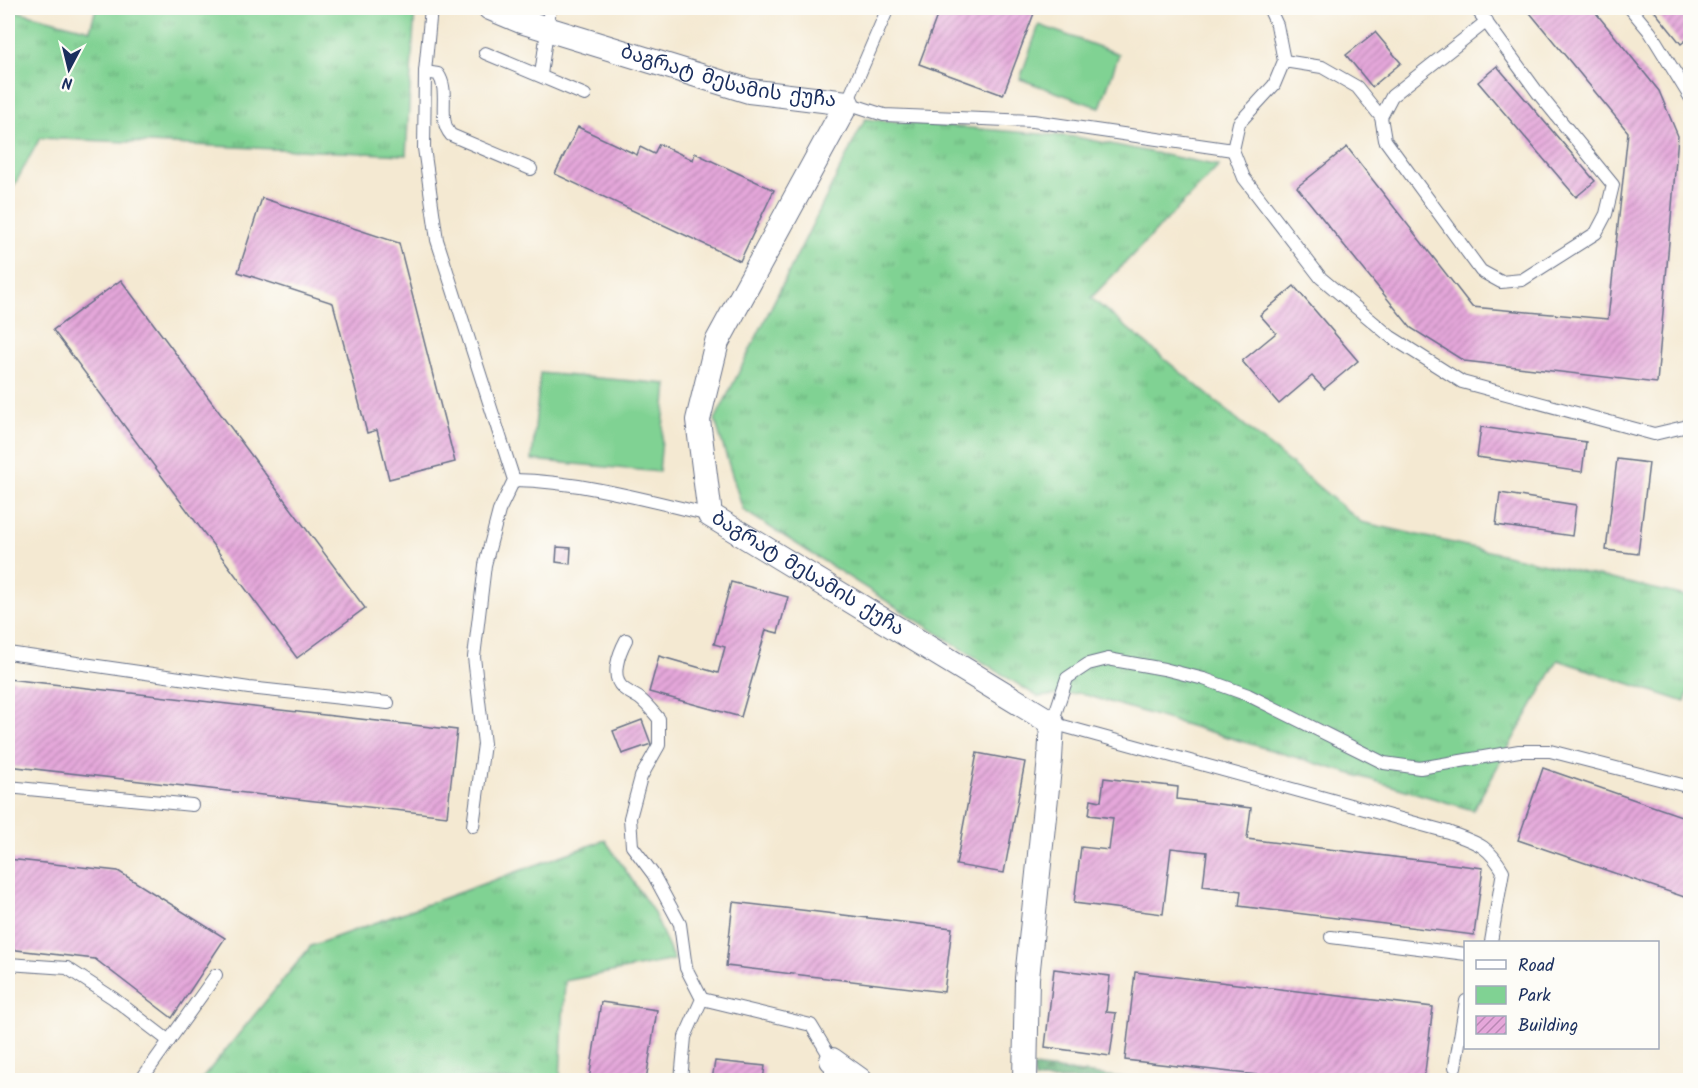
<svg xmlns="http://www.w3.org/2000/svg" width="1698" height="1088" viewBox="0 0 1698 1088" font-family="Kalam,'Noto Sans Georgian',sans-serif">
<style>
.grass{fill:url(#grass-tufts);stroke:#4e8078;stroke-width:1.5}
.forest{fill:url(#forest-firs);stroke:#42726e;stroke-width:1.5}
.green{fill:#80d293;stroke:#4e8078;stroke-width:1.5}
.building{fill:url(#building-hatch)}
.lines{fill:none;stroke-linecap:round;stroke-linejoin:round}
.lane-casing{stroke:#677087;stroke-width:14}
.street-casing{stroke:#677087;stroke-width:26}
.lane{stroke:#fff;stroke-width:12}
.street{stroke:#fff;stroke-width:24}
.labels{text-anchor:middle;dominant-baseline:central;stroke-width:4.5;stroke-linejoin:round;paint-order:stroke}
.street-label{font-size:20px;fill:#1b2f5e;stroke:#fdfcf7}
</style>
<defs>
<pattern id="grass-tufts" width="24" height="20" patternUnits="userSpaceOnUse" patternTransform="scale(1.5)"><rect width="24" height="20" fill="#80d293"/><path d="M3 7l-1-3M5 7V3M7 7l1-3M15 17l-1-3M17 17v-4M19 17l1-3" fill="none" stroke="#68ab7b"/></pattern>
<pattern id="forest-firs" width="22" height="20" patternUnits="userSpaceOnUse" patternTransform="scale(1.5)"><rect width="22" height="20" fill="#68b47d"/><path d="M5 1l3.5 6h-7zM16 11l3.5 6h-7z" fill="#55936a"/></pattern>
<pattern id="building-hatch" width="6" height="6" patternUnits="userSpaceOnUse" patternTransform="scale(1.5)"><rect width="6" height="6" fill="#e5a7da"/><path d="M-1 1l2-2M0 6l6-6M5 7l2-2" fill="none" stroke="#b988b4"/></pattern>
</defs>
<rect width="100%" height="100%" fill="#fdfcf7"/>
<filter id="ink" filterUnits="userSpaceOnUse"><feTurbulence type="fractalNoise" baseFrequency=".0167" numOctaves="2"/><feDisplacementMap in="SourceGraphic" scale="12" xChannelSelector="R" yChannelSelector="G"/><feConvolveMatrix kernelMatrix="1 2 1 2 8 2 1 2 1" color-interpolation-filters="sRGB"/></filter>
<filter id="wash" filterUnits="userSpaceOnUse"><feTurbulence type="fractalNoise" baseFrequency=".008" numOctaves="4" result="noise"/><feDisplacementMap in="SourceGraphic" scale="24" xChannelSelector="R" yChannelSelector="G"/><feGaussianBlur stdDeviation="1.35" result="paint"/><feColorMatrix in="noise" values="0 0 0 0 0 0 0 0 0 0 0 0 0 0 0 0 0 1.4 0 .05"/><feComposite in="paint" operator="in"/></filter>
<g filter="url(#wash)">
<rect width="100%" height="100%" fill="#f4e9d2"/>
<g class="grass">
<path d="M96,8H415L406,155L40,138L8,197V9L90,30Z"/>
<path d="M865,119L1076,137L1219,166L1091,298L1361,522L1690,597V687L1685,702L1558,660L1473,810L1079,693L1038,697L743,510L715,420Z"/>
<path d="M605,840L653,911L674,960L565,981L560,1080H201L311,946Z"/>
</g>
<path class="forest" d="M1033,1067L1142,1080H1035Z"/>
<g class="green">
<path d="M1039,25L1119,54L1100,108L1020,79Z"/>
<path d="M540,373L667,384L659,472L532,460Z"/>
</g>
<g id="blocks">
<g class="building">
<path d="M940,8H1036L1003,95L919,64Z"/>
<path d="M1526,8H1592L1659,91L1678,136L1657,383L1464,361L1411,328L1297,187L1347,147L1472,307L1608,319L1628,132Z"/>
<path d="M1652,8H1690V37L1681,44Z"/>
<path d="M1375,32L1401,63L1372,87L1346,55Z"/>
<path d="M1497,66L1595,181L1576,197L1478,82Z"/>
<path d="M578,127L637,155L640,147L654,154L659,144L693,160L695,153L774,190L740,261L555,174Z"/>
<path d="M262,198L399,243L455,462L389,479L377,430L367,433L333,303L238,272Z"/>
<path d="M121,280L365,608L297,658L53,330Z"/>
<path d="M1294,286L1358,361L1324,389L1312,376L1279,404L1242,361L1276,333L1260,315Z"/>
<path d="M1481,427L1586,442L1582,472L1477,457Z"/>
<path d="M1617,459L1649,463L1638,554L1606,550Z"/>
<path d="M1500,493L1576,505L1572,536L1496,525Z"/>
<path d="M557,547L571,548L570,564L556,562Z"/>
<path d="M731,582L788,597L778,633L766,630L741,717L649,692L659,656L718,673L725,647L714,644Z"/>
<path d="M8,679L457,730L447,816L8,766Z"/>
<path d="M642,720L651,744L622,754L613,731Z"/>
<path d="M977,753L1025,762L1004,873L956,865Z"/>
<path d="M1543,768L1690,819V899L1518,840Z"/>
<path d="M1104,778L1178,787L1177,799L1251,808L1247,839L1483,868L1474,935L1239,906L1241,891L1203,886L1207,852L1171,848L1163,914L1074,903L1081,847L1109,850L1113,818L1089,815L1091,799L1101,801Z"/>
<path d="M8,859L118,871L225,938L172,1018L95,959L8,949Z"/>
<path d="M733,902L952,928L944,992L726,966Z"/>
<path d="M1054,969L1110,976L1106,1012L1116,1013L1110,1056L1045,1047Z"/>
<path d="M1135,972L1433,1007L1424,1080H1300L1125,1060Z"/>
<path d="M601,1002L657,1010L646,1080H589Z"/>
<path d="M715,1061L765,1066L763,1080H712Z"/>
</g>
</g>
</g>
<g filter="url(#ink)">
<use href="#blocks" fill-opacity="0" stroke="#677087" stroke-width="1.5"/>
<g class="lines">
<defs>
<g id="lane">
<path d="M431,8L425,72L424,148L437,240L514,480L499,511L485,565L474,657L484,744L473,826"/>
<path d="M888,8L847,103L884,115L1033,121L1233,150"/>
<path d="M1269,8L1277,25L1284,61L1274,85L1239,123L1233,150L1244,178L1321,278L1391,337L1462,382L1654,434L1688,426L1690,422"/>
<path d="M1476,8L1538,93L1613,185L1606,214L1596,233L1522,280L1501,282L1481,271L1385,140L1381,117L1392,96L1487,21"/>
<path d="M1630,8L1650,32L1690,97"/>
<path d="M485,53L585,95"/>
<path d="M1284,61L1322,67L1357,87L1381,117"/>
<path d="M425,72L438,74C451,92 436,118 451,135L531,169"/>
<path d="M541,75L550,8"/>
<path d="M514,480C579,481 647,500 710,515"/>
<path d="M626,640C619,653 610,677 623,688C628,692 634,695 639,698C647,704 653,712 659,719V745L641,777L630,818L632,846L653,874L680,924L686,968L702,999L685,1037L681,1080"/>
<path d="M8,653L249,688L388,703"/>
<path d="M8,787L192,805"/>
<path d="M1331,937L1466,954"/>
<path d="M1491,942L1503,871C1487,844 1477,843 1448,832L1052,723L1067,678L1088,664L1108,659L1164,669L1204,679L1248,695L1384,763L1420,768L1519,751H1550L1690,787"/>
<path d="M8,964L67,968L113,998L169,1041"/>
<path d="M702,999L811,1025L832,1060L830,1080"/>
<path d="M1455,1067L1466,1001"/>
<path d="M141,1080L216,975"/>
</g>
<g id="street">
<path id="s1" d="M490,8L521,21L749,91L847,103L717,342L698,420L710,515L1052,723L1050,759L1027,978L1025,1080"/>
<path d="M832,1060L860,1080"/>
</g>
</defs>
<use href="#lane" class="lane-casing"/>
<use href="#street" class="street-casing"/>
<use href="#lane" class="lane"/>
<use href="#street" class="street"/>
</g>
</g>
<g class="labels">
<g class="street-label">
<text stroke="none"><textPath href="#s1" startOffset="249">ბაგრატ მესამის ქუჩა</textPath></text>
<text stroke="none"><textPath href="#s1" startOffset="933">ბაგრატ მესამის ქუჩა</textPath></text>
</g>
</g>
<rect width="1698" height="1088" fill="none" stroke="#fdfcf7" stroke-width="30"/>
<rect x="1464" y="941" width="195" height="108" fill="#fdfcf7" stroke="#a3aaba" stroke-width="1.5"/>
<rect x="1476" y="960" width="30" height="9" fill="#ffffff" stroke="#a3aaba" stroke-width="1.5"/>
<text x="1518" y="971" font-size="18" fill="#1b2f5e">Road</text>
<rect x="1476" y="986" width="30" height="18" fill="#80d293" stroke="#a3aaba" stroke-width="1.5"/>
<text x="1518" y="1001" font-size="18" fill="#1b2f5e">Park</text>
<rect x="1476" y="1016" width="30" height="18" fill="url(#building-hatch)" stroke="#a3aaba" stroke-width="1.5"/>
<text x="1518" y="1031" font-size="18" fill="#1b2f5e">Building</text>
<g transform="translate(69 69) rotate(187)" stroke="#fdfcf7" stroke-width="4.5" paint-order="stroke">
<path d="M0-4.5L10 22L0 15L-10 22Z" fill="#1b2f5e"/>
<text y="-9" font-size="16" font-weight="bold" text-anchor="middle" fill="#1b2f5e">N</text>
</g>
</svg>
